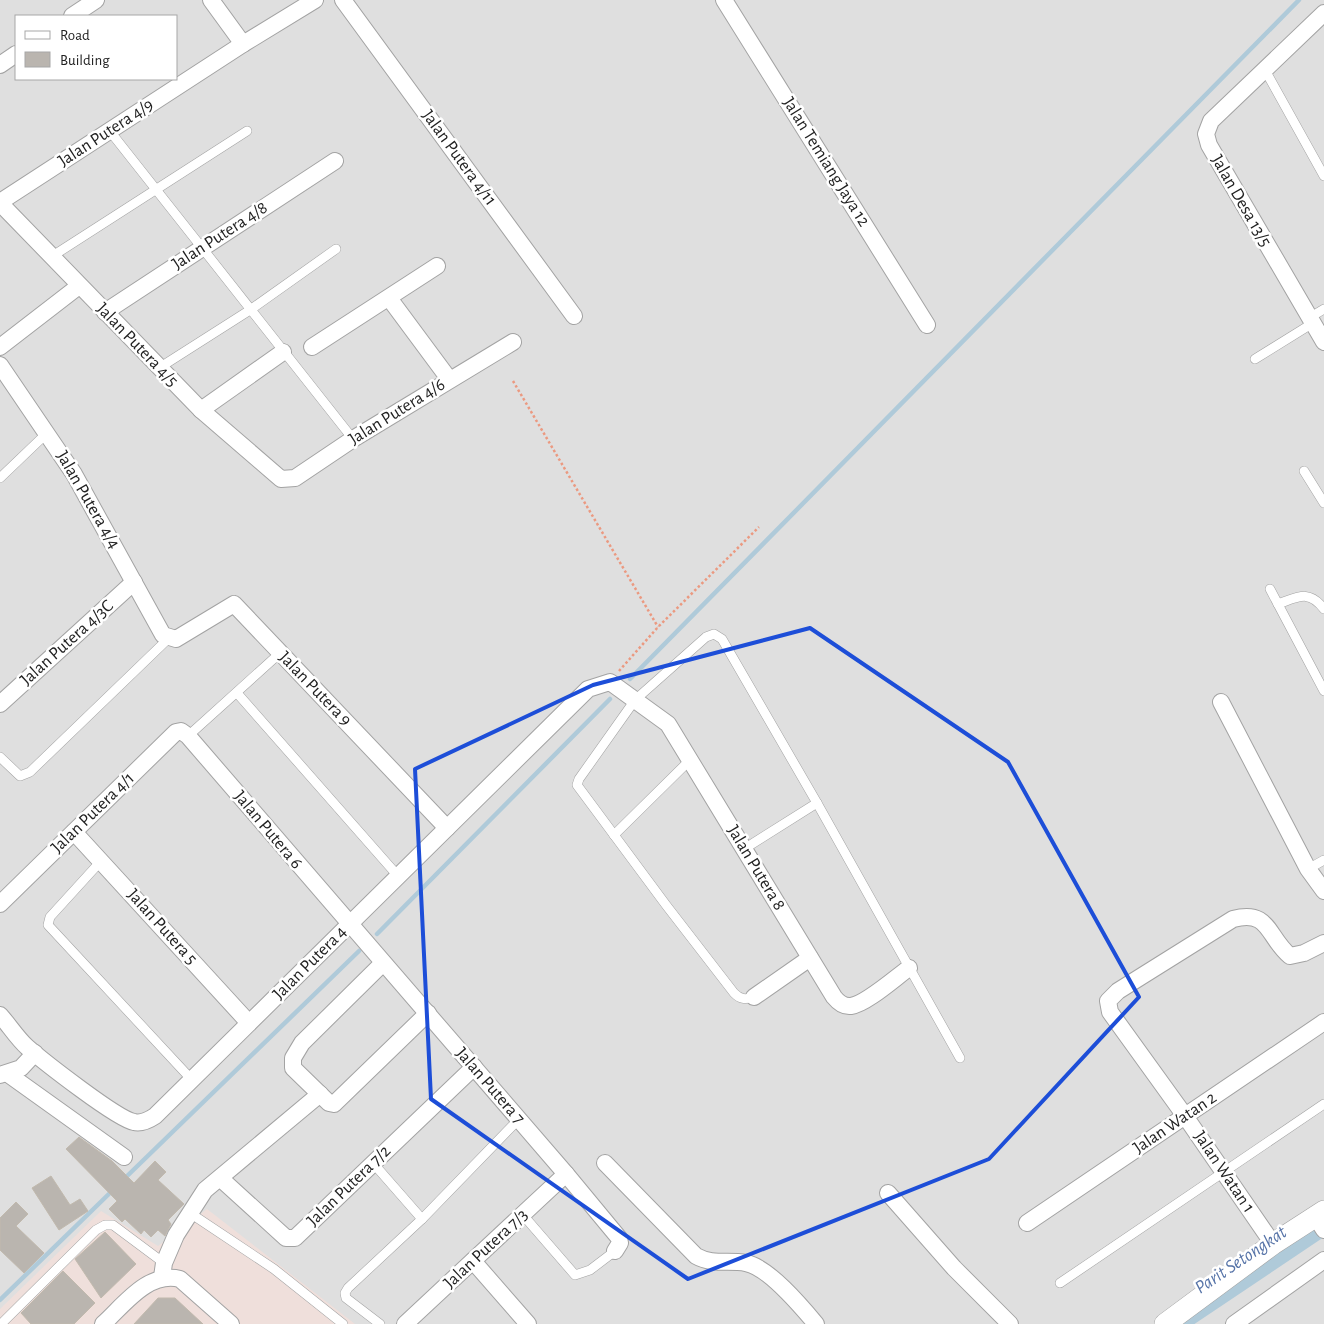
<svg xmlns="http://www.w3.org/2000/svg" width="1324" height="1324" viewBox="0 0 1324 1324" font-family="'Alegreya Sans',sans-serif">
<style>
.residential{fill:#dfdfdf;fill-rule:evenodd}
.commercial{fill:#efdfdb}
.lines{fill:none;stroke-linecap:round;stroke-linejoin:round}
.stream{stroke:#afcad9;stroke-width:4.5}
.canal{stroke:#afcad9;stroke-width:15}
.building{fill:#bab5af;stroke:#c1b9ad}
.service-casing{stroke:#a3a3a3;stroke-width:10}
.minor-casing{stroke:#a3a3a3;stroke-width:18}
.tertiary-casing{stroke:#a3a3a3;stroke-width:22}
.path{stroke:#eb9980;stroke-width:2.5;stroke-dasharray:2.5 2.5;stroke-linecap:butt}
.service{stroke:#fff;stroke-width:9}
.minor{stroke:#fff;stroke-width:16}
.tertiary{stroke:#fff;stroke-width:21}
.marked{fill:none;stroke:#1d4ed8;stroke-width:4;stroke-linejoin:round}
.labels{text-anchor:middle;dominant-baseline:central;stroke-width:5;stroke-linejoin:round;paint-order:stroke}
.street-label{font-size:18px;fill:#222;stroke:#fff}
.water-label{font-size:19px;font-style:italic;fill:#5774a8;stroke:#fff}
</style>
<rect width="100%" height="100%" fill="#f1efe9"/>
<path class="residential" d="M0,0H1324V1324H0ZM16,16H176V79H16Z"/>
<path class="commercial" d="M207,1209L355,1324H0V1309L101,1211L158,1246Z"/>
<g class="lines">
<g class="stream">
<path d="M630,679L1299,0"/>
<path d="M377,934L610,699"/>
<path d="M123,1180L359,951"/>
<path d="M0,1300L113,1190"/>
</g>
<path class="canal" d="M1184,1322L1324,1228"/>
</g>
<g class="building">
<path d="M79,1137L112,1161L134,1183L155,1161L166,1172L158,1180L184,1204L168,1220L171,1224L165,1236L158,1230L151,1237L144,1230L141,1234L125,1219L122,1222L109,1209L117,1201L66,1149Z"/>
<path d="M51,1176L70,1205L80,1199L88,1211L59,1230L32,1188Z"/>
<path d="M16,1202L28,1214L16,1226L44,1253L24,1273L0,1250V1218Z"/>
<path d="M105,1232L136,1264L101,1298L75,1259Z"/>
<path d="M63,1271L95,1303L74,1324H31L21,1313Z"/>
<path d="M158,1298H175L203,1324H134Z"/>
</g>
<g class="lines">
<defs>
<g id="service">
<path d="M1265,70L1324,176"/>
<path d="M109,130L353,439"/>
<path d="M51,257L247,131"/>
<path d="M1309,318L1324,309"/>
<path d="M1255,359L1313,323"/>
<path d="M159,368L250,310L336,249"/>
<path d="M1304,471L1324,503"/>
<path d="M0,478L47,433"/>
<path d="M1270,589L1324,691"/>
<path d="M1278,604C1298,597 1309,589 1324,609"/>
<path d="M237,693L398,876"/>
<path d="M188,736L280,653"/>
<path d="M0,757L20,776L30,772L169,638"/>
<path d="M614,835L690,760"/>
<path d="M744,849L817,803"/>
<path d="M101,861L50,917L48,925L192,1080"/>
<path d="M1308,869L1324,860"/>
<path d="M754,997C745,1000 740,999 734,993L666,905L577,785L579,779L635,700L706,637L714,634L722,639L817,803L960,1058"/>
<path d="M373,1163L422,1219"/>
<path d="M190,1213L274,1269L343,1324"/>
<path d="M523,1215L575,1275L590,1270L615,1251"/>
<path d="M1060,1283L1324,1104"/>
<path d="M1,1324L96,1230L105,1225H113L164,1263"/>
<path d="M380,1324L346,1298L345,1293L348,1288L422,1219L519,1119"/>
</g>
<g id="minor">
<path d="M211,0L243,44"/>
<path d="M343,0L574,316"/>
<path d="M724,0L927,325"/>
<path d="M1324,13L1211,121L1206,134L1209,145L1324,342"/>
<path d="M72,16L96,0"/>
<path d="M0,65L16,54"/>
<path d="M0,202L243,44L315,0"/>
<path d="M0,203L201,410L281,479L295,478L353,439L513,342"/>
<path d="M389,298L449,379"/>
<path d="M105,312L335,161"/>
<path d="M0,347L79,286"/>
<path d="M312,347L437,266"/>
<path d="M0,365L74,474L163,635L176,639L234,604L447,828"/>
<path d="M201,410L283,352"/>
<path d="M1221,702L1308,869L1324,891"/>
<path d="M0,704L134,582"/>
<path d="M74,832L249,1023"/>
<path d="M0,904L176,732L181,731L188,736L566,1174L619,1238L620,1243L615,1251"/>
<path d="M383,963L302,1043L293,1058V1068L329,1103L334,1104L428,1013"/>
<path d="M754,997L810,958"/>
<path d="M0,1015C9,1025 17,1038 27,1047C43,1061 117,1119 134,1122C142,1124 149,1120 155,1116L588,689L610,682L668,724L834,997C838,1002 843,1007 851,1006C866,1004 895,978 909,968"/>
<path d="M8,1074L124,1157"/>
<path d="M0,1075L21,1068L35,1053"/>
<path d="M605,1163L696,1256C712,1265 728,1260 746,1263C768,1267 801,1306 816,1324"/>
<path d="M220,1178L286,1238H295L474,1067"/>
<path d="M888,1193L954,1268L1010,1324"/>
<path d="M1315,1216L1324,1230"/>
<path d="M1027,1223L1324,1022"/>
<path d="M1273,1244L1185,1116L1110,1012L1108,1001L1118,991L1233,919C1270,909 1267,937 1290,956L1304,953L1324,943"/>
<path d="M473,1261L528,1324"/>
<path d="M162,1277L164,1263L176,1235L205,1190L320,1094"/>
<path d="M103,1324C124,1305 148,1271 180,1279L231,1324"/>
<path d="M405,1324L566,1174"/>
<path d="M1234,1324L1324,1260"/>
</g>
<path id="tertiary" d="M1165,1324L1273,1244L1324,1211"/>
</defs>
<use href="#service" class="service-casing"/>
<use href="#minor" class="minor-casing"/>
<use href="#tertiary" class="tertiary-casing"/>
<g class="path">
<path d="M513,381L658,627"/>
<path d="M619,671L658,627L759,527"/>
</g>
<use href="#service" class="service"/>
<use href="#minor" class="minor"/>
<use href="#tertiary" class="tertiary"/>
</g>
<path class="marked" d="M810,628L1008,762L1139,997L989,1159L688,1279L431,1099L415,769L593,685Z"/>
<g class="labels">
<g class="street-label">
<text transform="translate(106 133) rotate(-33)">Jalan Putera 4/9</text>
<text transform="translate(459 158) rotate(54)">Jalan Putera 4/11</text>
<text transform="translate(826 162) rotate(58)">Jalan Temiang Jaya 12</text>
<text transform="translate(1241 201) rotate(60)">Jalan Desa 13/5</text>
<text transform="translate(220 236) rotate(-33)">Jalan Putera 4/8</text>
<text transform="translate(137 345) rotate(46)">Jalan Putera 4/5</text>
<text transform="translate(397 412) rotate(-32)">Jalan Putera 4/6</text>
<text transform="translate(88 500) rotate(60)">Jalan Putera 4/4</text>
<text transform="translate(67 643) rotate(-42)">Jalan Putera 4/3C</text>
<text transform="translate(315 689) rotate(46)">Jalan Putera 9</text>
<text transform="translate(93 813) rotate(-44)">Jalan Putera 4/1</text>
<text transform="translate(268 830) rotate(50)">Jalan Putera 6</text>
<text transform="translate(756 868) rotate(59)">Jalan Putera 8</text>
<text transform="translate(162 927) rotate(48)">Jalan Putera 5</text>
<text transform="translate(310 963) rotate(-45)">Jalan Putera 4</text>
<text transform="translate(490 1086) rotate(49)">Jalan Putera 7</text>
<text transform="translate(1175 1123) rotate(-34)">Jalan Watan 2</text>
<text transform="translate(1224 1172) rotate(56)">Jalan Watan 1</text>
<text transform="translate(349 1186) rotate(-44)">Jalan Putera 7/2</text>
<text transform="translate(486 1249) rotate(-43)">Jalan Putera 7/3</text>
</g>
<g class="water-label">
<text transform="translate(1241 1260) rotate(-34)">Parit Setongkat</text>
</g>
</g>
<rect x="15" y="15" width="162" height="65" fill="#ffffff" stroke="#a7a7a7"/>
<rect x="25" y="31" width="25" height="8" fill="#ffffff" stroke="#a7a7a7"/>
<text x="60" y="40" font-size="15" fill="#222222">Road</text>
<rect x="25" y="52" width="25" height="15" fill="#bab5af" stroke="#a7a7a7"/>
<text x="60" y="65" font-size="15" fill="#222222">Building</text>
</svg>
